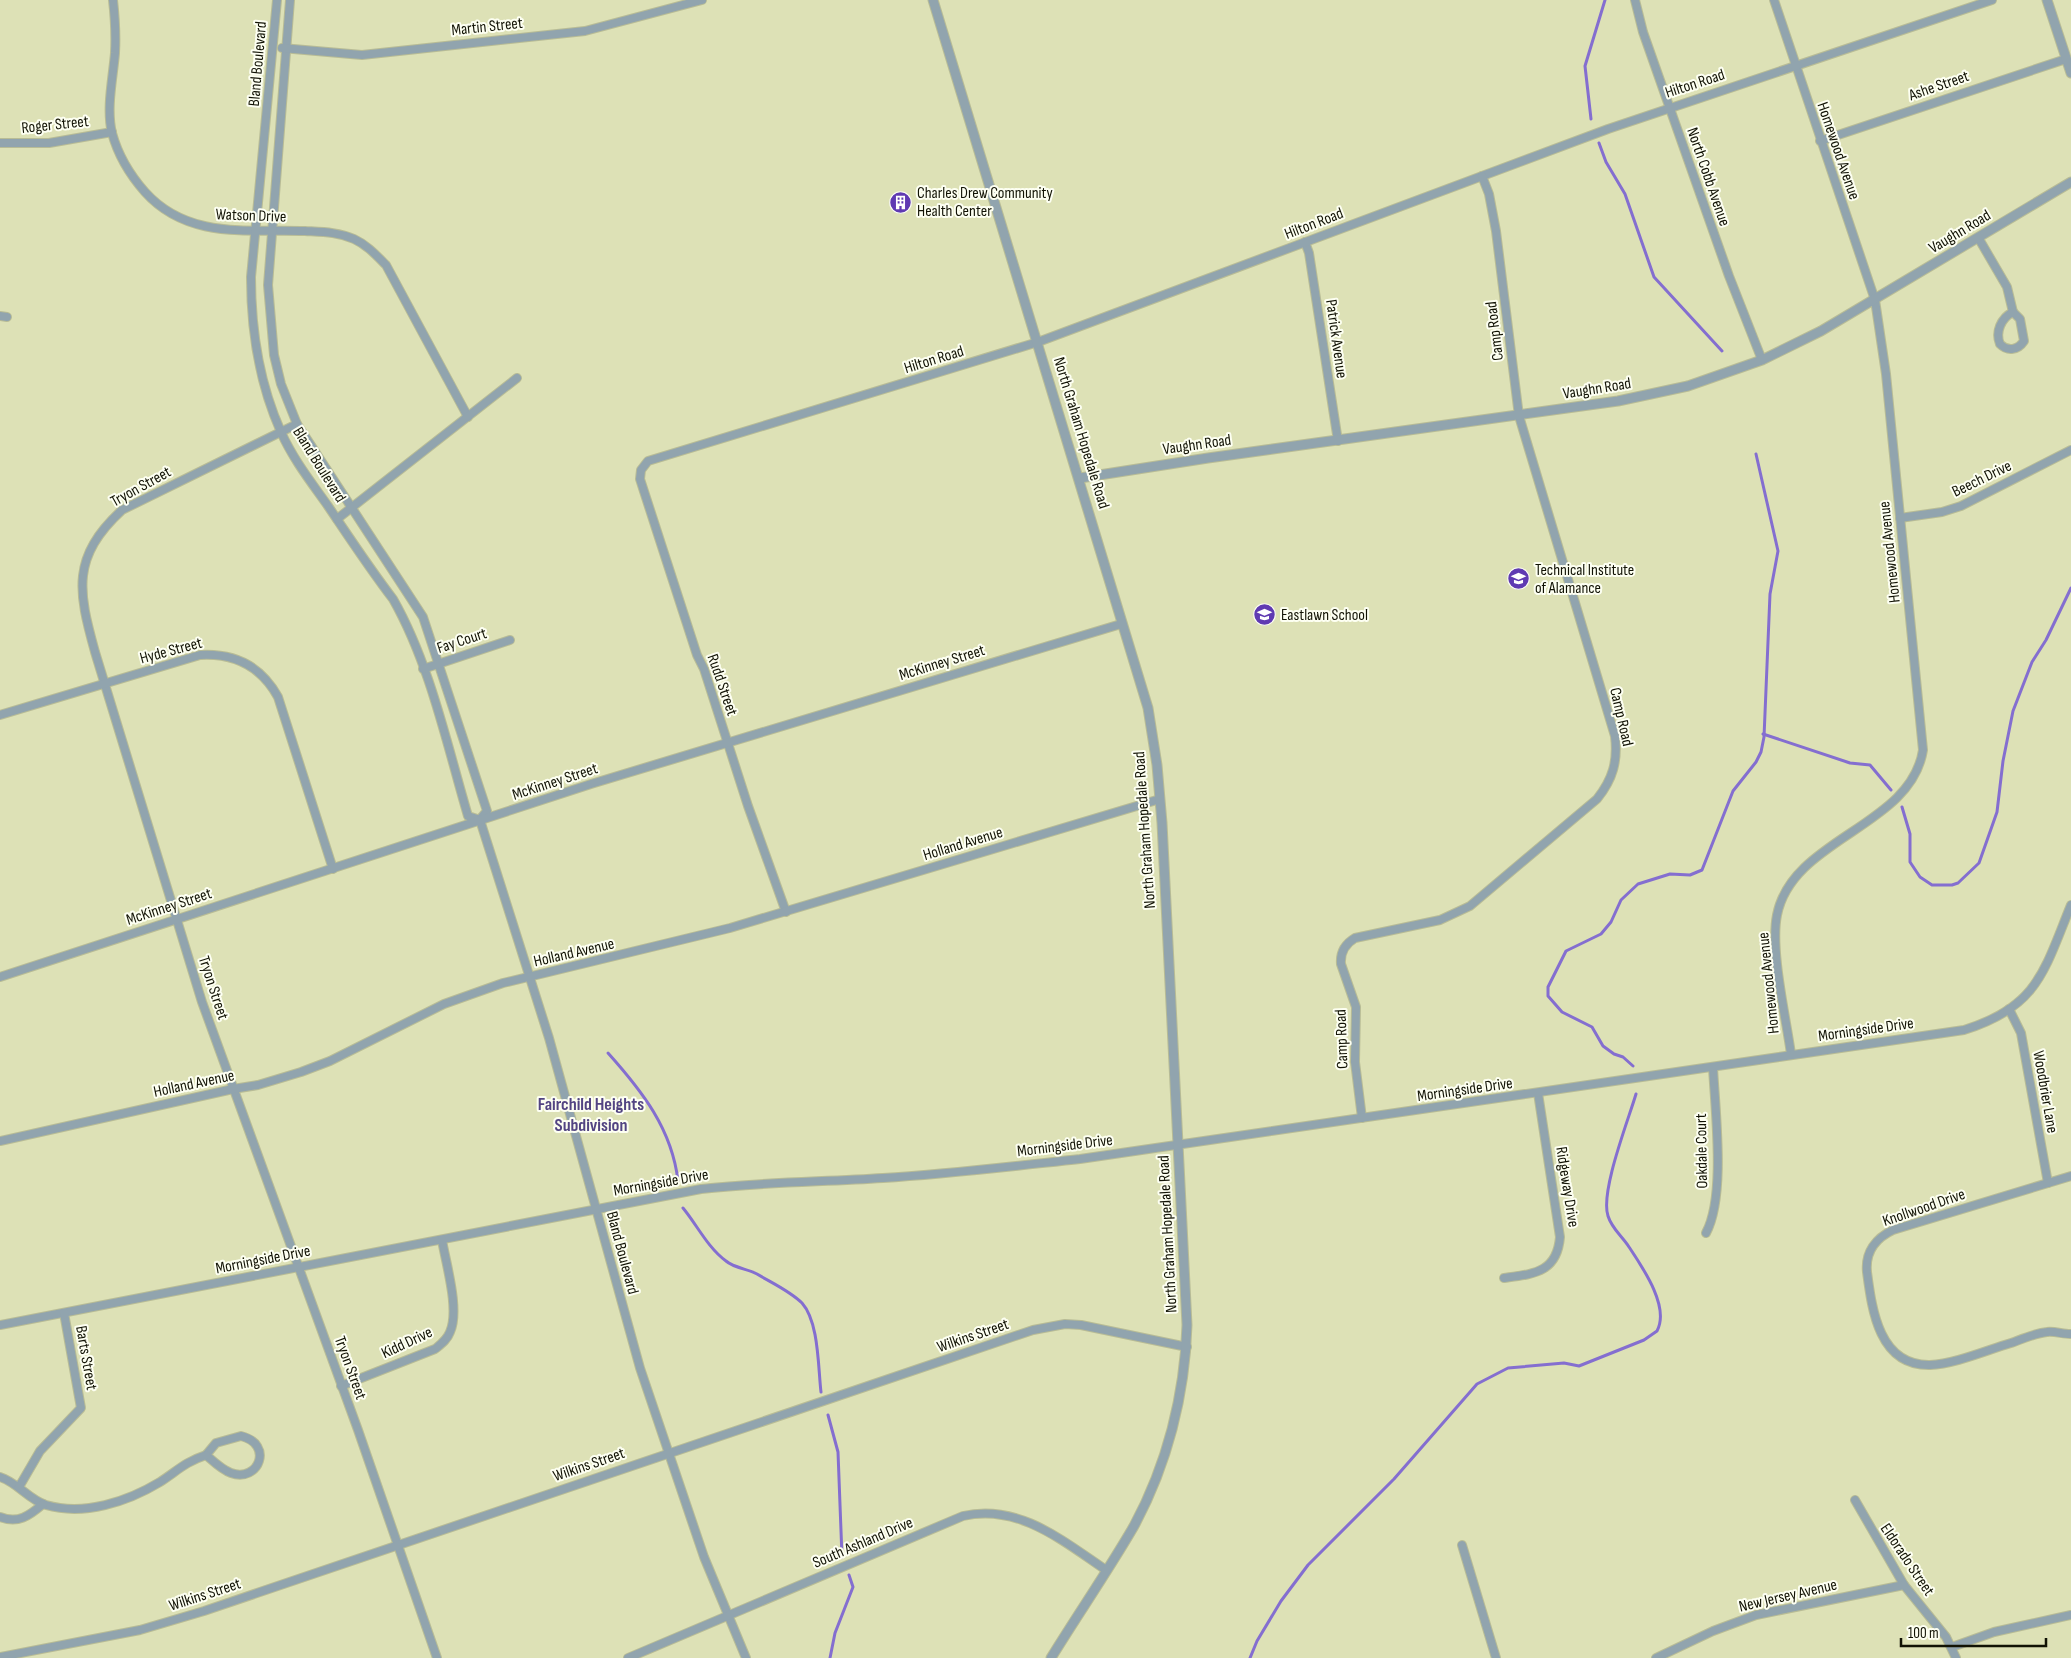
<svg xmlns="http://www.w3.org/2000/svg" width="2071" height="1658" viewBox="0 0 2071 1658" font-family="'Sofia Sans Condensed',sans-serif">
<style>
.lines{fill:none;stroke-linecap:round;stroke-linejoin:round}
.stream{stroke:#846ed0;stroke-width:3}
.minor-casing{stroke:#b8bc96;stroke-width:10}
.tertiary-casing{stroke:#b8bc96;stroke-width:11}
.minor{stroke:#91a4ae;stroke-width:8}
.tertiary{stroke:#91a4ae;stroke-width:9}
.labels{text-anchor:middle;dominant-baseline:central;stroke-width:4;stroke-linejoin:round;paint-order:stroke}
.street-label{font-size:16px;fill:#111204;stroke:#fdfff2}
.poi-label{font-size:16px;fill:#111204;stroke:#fdfff2;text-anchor:start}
.neighbourhood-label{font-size:18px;font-weight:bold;fill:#524482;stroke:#fdfff2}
</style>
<rect width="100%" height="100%" fill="#dde1b6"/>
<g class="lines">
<g class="stream">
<path d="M1591,119L1585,66L1605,0"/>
<path d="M1599,143L1606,162L1625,194L1654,277L1722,351"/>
<path d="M1763,734L1850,763L1870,765L1891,790"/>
<path d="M1902,807L1910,834V862L1920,877L1932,885H1952L1958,883L1979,863L1997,812L2003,761L2013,711L2032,662L2046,640L2071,588"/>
<path d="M608,1053C642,1091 672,1129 678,1181"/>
<path d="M1633,1066L1623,1057L1614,1054L1603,1046L1592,1027L1562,1012L1548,996V987L1566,951L1601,934L1611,922L1621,900L1638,884L1670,874L1690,875L1702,870L1733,791L1756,762L1761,752L1764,737L1770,594L1778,551L1756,454"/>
<path d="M683,1208C697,1225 708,1248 726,1261C734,1268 748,1269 757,1274C772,1283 790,1291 802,1303C819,1322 818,1367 821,1392"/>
<path d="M828,1415L838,1452L842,1557"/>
<path d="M830,1658L835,1633L853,1587L849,1575"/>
<path d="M1250,1658L1257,1641L1281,1601L1308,1565L1394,1479L1477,1384L1508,1368L1564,1363L1579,1366L1644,1340L1657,1331C1670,1307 1643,1268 1629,1247C1622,1236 1612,1229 1608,1216C1600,1192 1628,1121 1636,1094"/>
</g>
<defs>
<g id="minor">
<path d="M113,0C115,18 116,35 115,53C113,78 106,108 112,133C118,155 130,175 145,192C188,240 249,229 305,231C322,232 338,232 354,239C367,245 376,255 386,265L468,417"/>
<path d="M277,0L251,277C251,331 259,383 281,432C293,459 311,482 328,506C349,537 370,569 393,599C430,664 447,745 468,816L480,820"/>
<path d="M290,0L268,285L274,355L281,384L297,424L423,617L487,811L481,818"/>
<path d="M1635,0L1643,32L1729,276L1762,360"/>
<path d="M1774,0L1875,300L1886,374L1923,750C1911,827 1792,838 1777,915C1770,950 1786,1017 1791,1054"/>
<path d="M282,48L362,55L585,31L702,0"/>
<path d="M1820,141L2066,59"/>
<path d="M0,143H49L112,132"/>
<path d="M1979,239L2007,287L2013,312"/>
<path d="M1305,242L1309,253L1338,441"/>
<path d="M2013,312L2020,319L2024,341C2018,350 2008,352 2000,344C1995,332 2001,318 2013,312Z"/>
<path d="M0,316L7,317"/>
<path d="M297,424L122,510C71,557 78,591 95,652L202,1002L358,1430L437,1658"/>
<path d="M1900,518L1942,512L1961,506L2071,450"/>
<path d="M337,519L517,378"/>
<path d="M423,669L510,640"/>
<path d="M0,715L200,655C234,653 261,666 278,697L333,869"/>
<path d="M480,820L549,1038L640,1368L704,1557L746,1658"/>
<path d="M786,912L748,806L704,669L697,655L640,479L641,470L648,461L1038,342L1608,129L1992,0"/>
<path d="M0,977L591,784L1121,624"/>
<path d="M2009,1009L2021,1033L2048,1183"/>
<path d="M1362,1118L1355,1062L1356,1007L1341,964C1340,952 1345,944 1355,938L1440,920L1470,906L1597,799C1613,779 1618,761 1615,736L1519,416L1496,231L1489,194L1482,176"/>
<path d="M0,1141L233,1089L258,1085L301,1072L330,1061L444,1004L503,983L730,928L1160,799"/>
<path d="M1706,1233C1726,1196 1715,1110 1713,1067"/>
<path d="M1504,1278C1533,1274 1557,1273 1560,1237L1538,1093"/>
<path d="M0,1325L701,1189C762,1182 823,1182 883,1178C949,1174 1015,1166 1080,1159L1964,1030C2038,1007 2044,971 2071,905"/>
<path d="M2070,1334C2063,1334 2054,1331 2047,1332C2036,1333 2022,1339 2011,1343C1987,1350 1955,1364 1930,1365C1879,1366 1872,1310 1867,1272C1865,1252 1876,1238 1893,1230L2071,1176"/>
<path d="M341,1386L435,1349C441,1344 447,1340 450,1332C460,1310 446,1264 442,1240"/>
<path d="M241,1436C274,1444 259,1483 231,1473C222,1470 214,1462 206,1455L216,1443Z"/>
<path d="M0,1477C17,1482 29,1500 46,1505C84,1516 127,1502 160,1482C177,1471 185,1462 206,1455"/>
<path d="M19,1487L40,1451L81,1408L64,1313"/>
<path d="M1855,1500L1904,1585L1946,1637L1956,1658"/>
<path d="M0,1517C18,1524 29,1516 43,1504"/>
<path d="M1462,1545L1496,1658"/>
<path d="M1952,1647L1994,1632L2071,1615"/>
<path d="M0,1657L140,1630L204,1611L1033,1330L1065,1324L1081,1325L1187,1347"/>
<path d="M628,1658L963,1516C1018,1503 1063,1541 1106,1570"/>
<path d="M1656,1658L1713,1631L1756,1615L1904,1585"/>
</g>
<g id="tertiary">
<path d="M933,0L1148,708L1157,765L1162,823L1187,1325C1185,1395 1167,1465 1134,1526C1108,1571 1078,1614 1051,1658"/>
<path d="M2047,0L2071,73"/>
<path d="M1080,478L1208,458L1618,401L1688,386L1762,360L1821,331L2071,182"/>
</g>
</defs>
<use href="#minor" class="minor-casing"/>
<use href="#tertiary" class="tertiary-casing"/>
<use href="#minor" class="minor"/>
<use href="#tertiary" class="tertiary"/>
</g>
<defs>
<symbol id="building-disc" viewBox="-11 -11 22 22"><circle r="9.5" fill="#5f3ab2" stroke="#fdfff2"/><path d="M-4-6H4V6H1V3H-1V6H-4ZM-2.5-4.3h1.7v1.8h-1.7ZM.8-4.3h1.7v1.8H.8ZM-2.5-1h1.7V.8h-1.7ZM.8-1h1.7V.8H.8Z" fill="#fff"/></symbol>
<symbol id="school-disc" viewBox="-11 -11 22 22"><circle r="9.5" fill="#5f3ab2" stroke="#fdfff2"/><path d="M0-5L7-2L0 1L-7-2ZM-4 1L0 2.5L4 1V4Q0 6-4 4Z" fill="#fff"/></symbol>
</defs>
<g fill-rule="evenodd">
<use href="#building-disc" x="888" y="190" width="25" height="25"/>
<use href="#school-disc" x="1506" y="566" width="25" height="25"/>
<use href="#school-disc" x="1252" y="602" width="25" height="25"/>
</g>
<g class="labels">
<g class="street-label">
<text transform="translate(487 27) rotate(-6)">Martin Street</text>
<text transform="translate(258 64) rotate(-85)">Bland Boulevard</text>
<text transform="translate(1695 84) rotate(-18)">Hilton Road</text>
<text transform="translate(1939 86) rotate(-19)">Ashe Street</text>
<text transform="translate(55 125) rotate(-6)">Roger Street</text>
<text transform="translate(1838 151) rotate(71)">Homewood Avenue</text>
<text transform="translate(1708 177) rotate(71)">North Cobb Avenue</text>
<text transform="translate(251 216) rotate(2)">Watson Drive</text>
<text transform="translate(1314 224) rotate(-21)">Hilton Road</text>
<text transform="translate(1960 232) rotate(-31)">Vaughn Road</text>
<text transform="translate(1495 331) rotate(-97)">Camp Road</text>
<text transform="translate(1336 339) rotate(82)">Patrick Avenue</text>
<text transform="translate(934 360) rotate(-17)">Hilton Road</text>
<text transform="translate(1597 389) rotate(-9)">Vaughn Road</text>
<text transform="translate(1081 433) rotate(73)">North Graham Hopedale Road</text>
<text transform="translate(1197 445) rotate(-8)">Vaughn Road</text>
<text transform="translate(319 465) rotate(58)">Bland Boulevard</text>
<text transform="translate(1982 479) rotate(-26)">Beech Drive</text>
<text transform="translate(141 487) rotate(-29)">Tryon Street</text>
<text transform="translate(1890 552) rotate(-96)">Homewood Avenue</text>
<text transform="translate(462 641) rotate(-18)">Fay Court</text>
<text transform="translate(171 651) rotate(-15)">Hyde Street</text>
<text transform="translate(942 663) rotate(-17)">McKinney Street</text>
<text transform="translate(722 685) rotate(71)">Rudd Street</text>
<text transform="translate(1621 717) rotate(77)">Camp Road</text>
<text transform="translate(555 782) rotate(-18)">McKinney Street</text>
<text transform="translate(1145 830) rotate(-94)">North Graham Hopedale Road</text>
<text transform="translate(963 844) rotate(-17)">Holland Avenue</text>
<text transform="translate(169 907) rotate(-18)">McKinney Street</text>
<text transform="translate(574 953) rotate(-13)">Holland Avenue</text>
<text transform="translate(1769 983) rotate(-96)">Homewood Avenue</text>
<text transform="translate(213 988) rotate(72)">Tryon Street</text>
<text transform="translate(1866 1030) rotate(-8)">Morningside Drive</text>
<text transform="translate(1342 1039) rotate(-92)">Camp Road</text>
<text transform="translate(194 1084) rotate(-12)">Holland Avenue</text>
<text transform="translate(1465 1090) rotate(-8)">Morningside Drive</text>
<text transform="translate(2045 1092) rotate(80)">Woodbrier Lane</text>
<text transform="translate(1065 1146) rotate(-7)">Morningside Drive</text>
<text transform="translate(1702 1151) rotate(-91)">Oakdale Court</text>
<text transform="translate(661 1183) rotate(-10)">Morningside Drive</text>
<text transform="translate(1567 1187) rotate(81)">Ridgeway Drive</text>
<text transform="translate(1924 1208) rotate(-19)">Knollwood Drive</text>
<text transform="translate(1168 1234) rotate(-93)">North Graham Hopedale Road</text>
<text transform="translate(622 1253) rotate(75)">Bland Boulevard</text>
<text transform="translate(263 1260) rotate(-11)">Morningside Drive</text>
<text transform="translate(973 1336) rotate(-19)">Wilkins Street</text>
<text transform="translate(407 1343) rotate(-25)">Kidd Drive</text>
<text transform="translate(86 1358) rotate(80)">Barts Street</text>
<text transform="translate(350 1368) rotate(70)">Tryon Street</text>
<text transform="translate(589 1465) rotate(-19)">Wilkins Street</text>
<text transform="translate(863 1543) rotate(-23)">South Ashland Drive</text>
<text transform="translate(1907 1560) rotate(56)">Eldorado Street</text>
<text transform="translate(205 1595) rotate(-18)">Wilkins Street</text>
<text transform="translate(1788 1596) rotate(-13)">New Jersey Avenue</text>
</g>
<g class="poi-label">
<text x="917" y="193">Charles Drew Community<tspan x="917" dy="18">Health Center</tspan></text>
<text x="1535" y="570">Technical Institute<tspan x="1535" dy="18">of Alamance</tspan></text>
<text x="1281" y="615">Eastlawn School</text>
</g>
<g class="neighbourhood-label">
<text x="591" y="1104">Fairchild Heights<tspan x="591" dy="21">Subdivision</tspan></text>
</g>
</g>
<path d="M1901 1638v8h145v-8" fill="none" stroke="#111204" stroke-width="2.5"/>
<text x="1908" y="1638" font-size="15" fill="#111204" stroke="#fdfff2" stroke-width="4" paint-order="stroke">100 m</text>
</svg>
